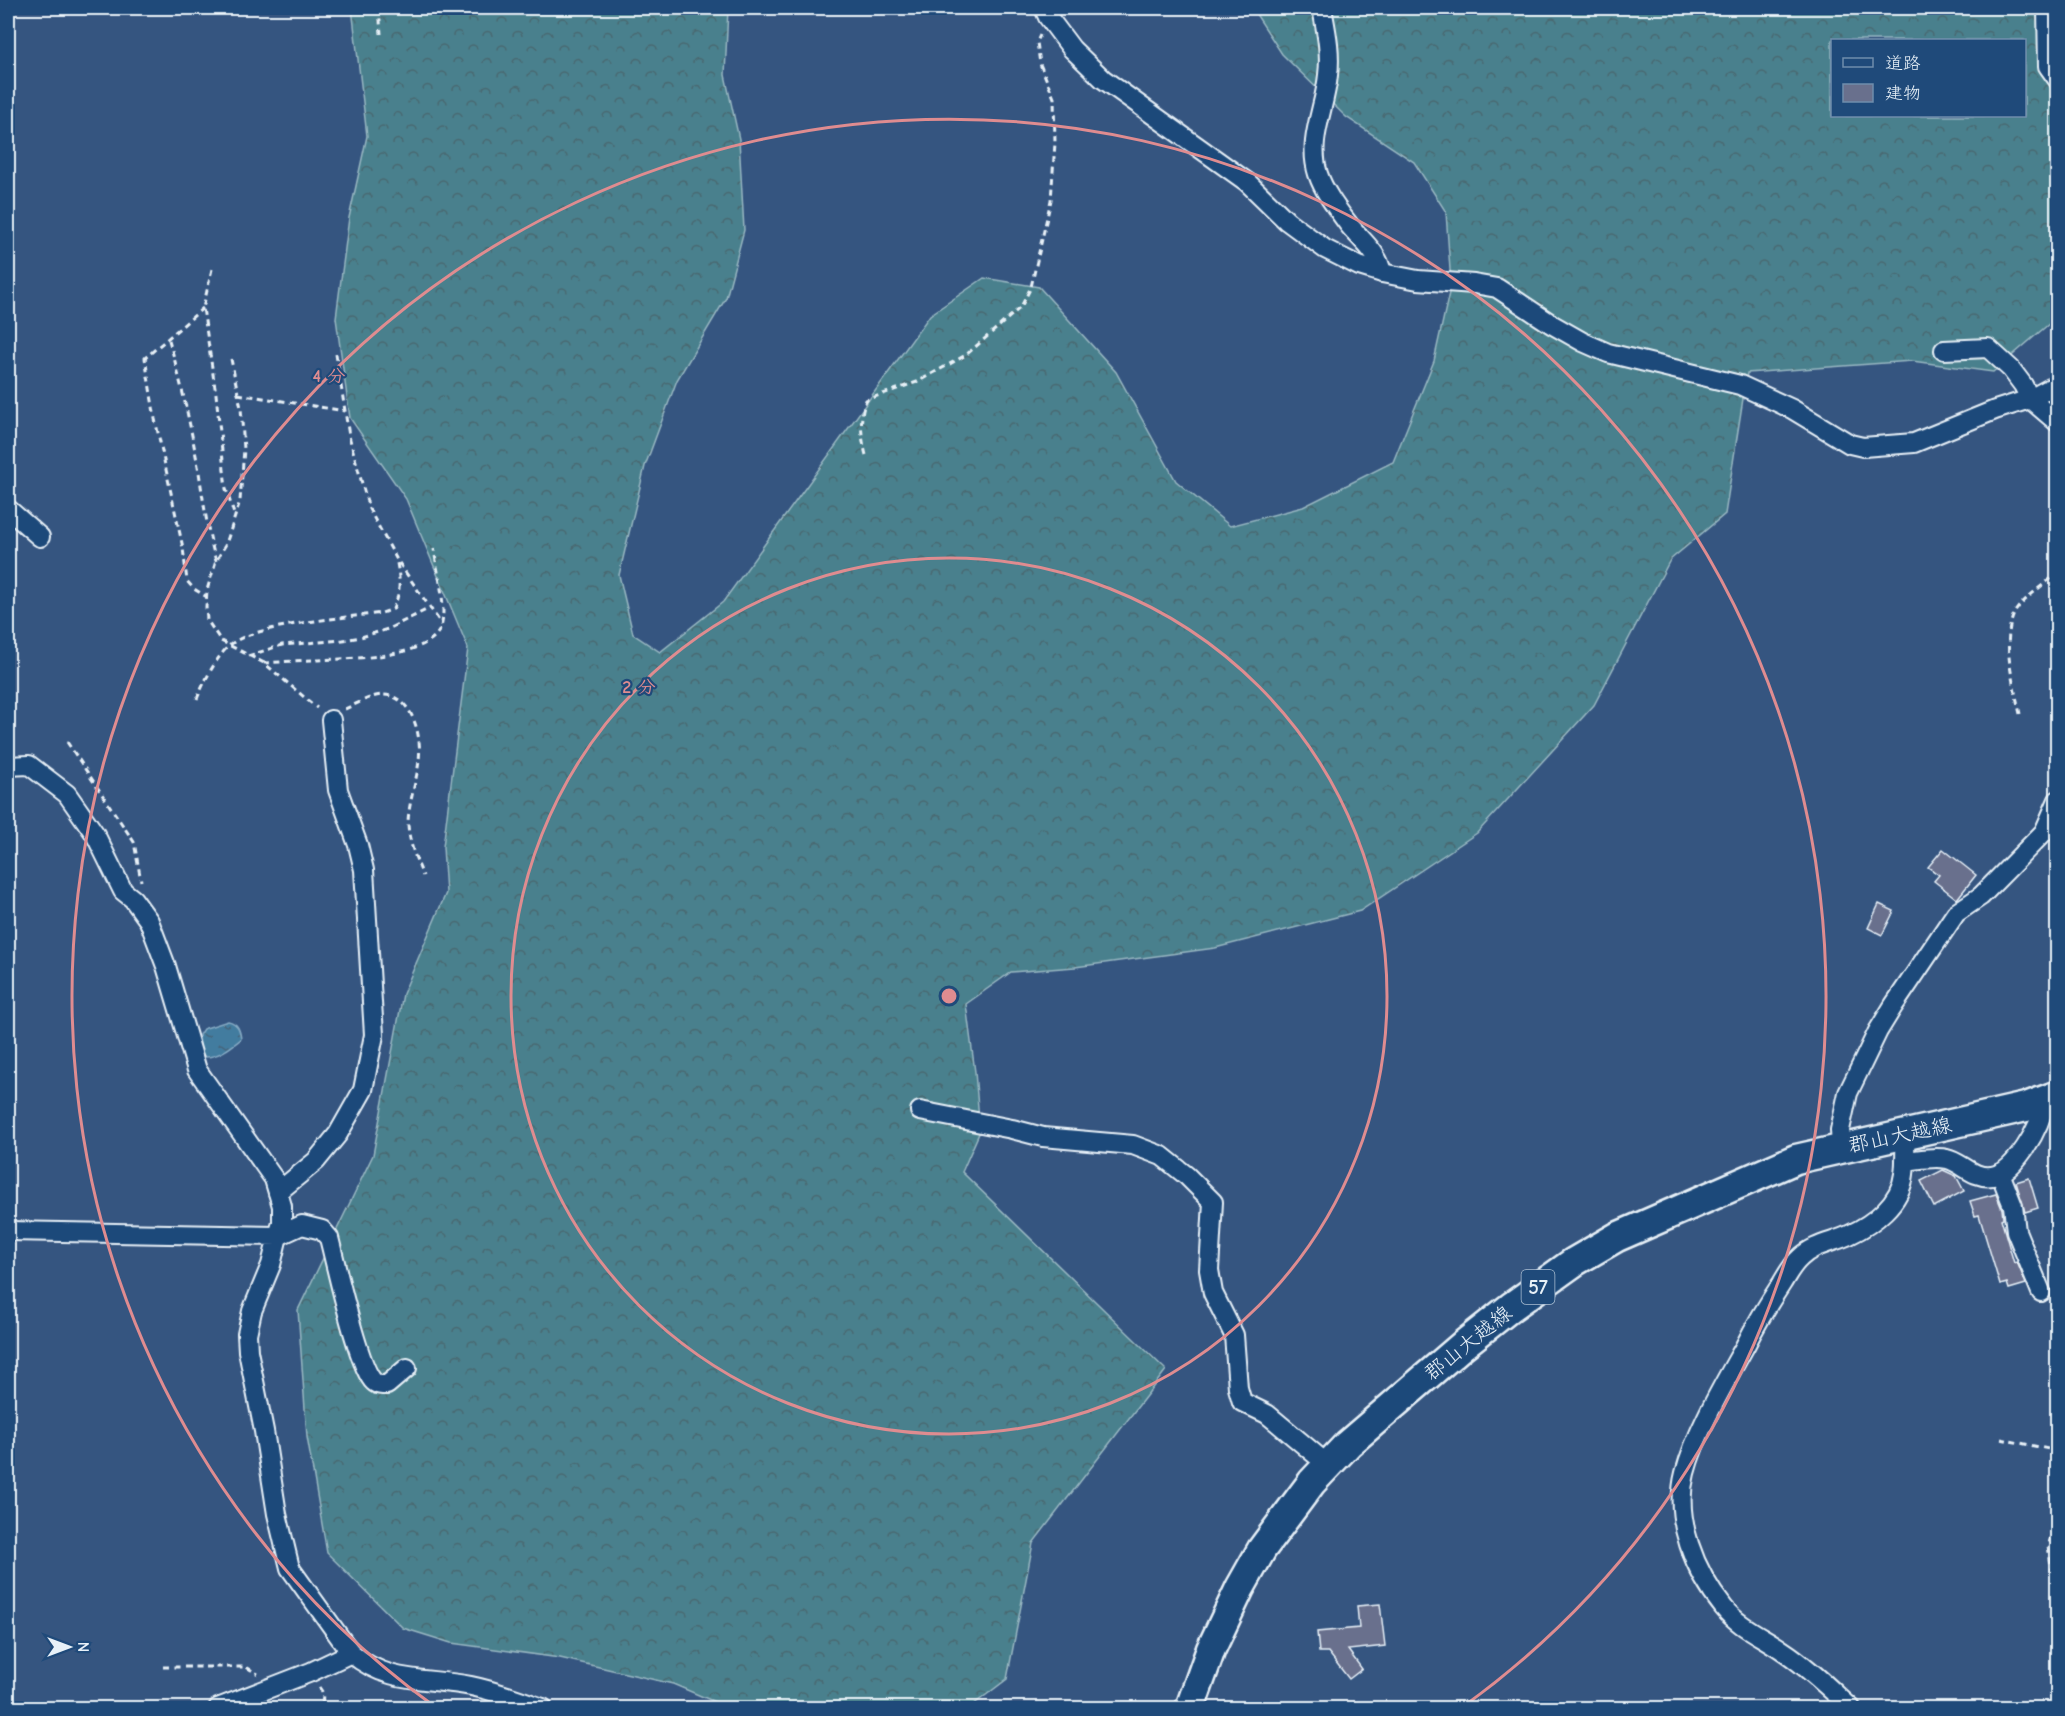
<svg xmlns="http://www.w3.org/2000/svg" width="2065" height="1716" viewBox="0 0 2065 1716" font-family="'Comic Neue','Klee One',sans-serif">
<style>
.forest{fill:url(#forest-crowns);stroke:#99b8c2;stroke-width:1.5;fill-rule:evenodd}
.water{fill:url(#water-ripples);stroke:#85aac3;stroke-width:1.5}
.building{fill:#69708d;stroke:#e8f1f8;stroke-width:1.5}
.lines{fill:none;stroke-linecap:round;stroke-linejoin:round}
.street-casing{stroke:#e8f1f8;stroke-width:22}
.primary-casing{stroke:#e8f1f8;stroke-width:33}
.path{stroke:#e8f1f8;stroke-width:3;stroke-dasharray:6 4.5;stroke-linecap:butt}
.street{stroke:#1f4a7a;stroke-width:18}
.primary{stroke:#1f4a7a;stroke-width:28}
.ring{fill:none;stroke:#df8c90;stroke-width:3}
.labels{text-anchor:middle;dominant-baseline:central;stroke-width:4.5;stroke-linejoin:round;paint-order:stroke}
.shield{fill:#1f4a7a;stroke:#acbfd2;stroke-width:1.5}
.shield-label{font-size:20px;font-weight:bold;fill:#e8f1f8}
.street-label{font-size:21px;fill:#e8f1f8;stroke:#1f4a7a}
.centre{fill:#df8c90;stroke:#1f4a7a;stroke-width:3}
.ring-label{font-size:18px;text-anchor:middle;font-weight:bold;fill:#df8c90;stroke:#1f4a7a;stroke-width:4.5;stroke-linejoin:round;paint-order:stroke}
</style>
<defs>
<pattern id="forest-crowns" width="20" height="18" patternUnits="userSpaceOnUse" patternTransform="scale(1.5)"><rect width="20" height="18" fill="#4a808d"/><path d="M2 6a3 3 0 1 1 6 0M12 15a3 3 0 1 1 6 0" fill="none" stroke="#48676f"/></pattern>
<pattern id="water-ripples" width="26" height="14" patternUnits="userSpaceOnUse" patternTransform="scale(1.5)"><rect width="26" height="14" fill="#437b9f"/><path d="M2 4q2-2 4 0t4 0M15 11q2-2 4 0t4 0" fill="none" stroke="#446479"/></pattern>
</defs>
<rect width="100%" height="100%" fill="#355580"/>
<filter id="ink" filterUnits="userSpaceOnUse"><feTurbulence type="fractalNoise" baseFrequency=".0167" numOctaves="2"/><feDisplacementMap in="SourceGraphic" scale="12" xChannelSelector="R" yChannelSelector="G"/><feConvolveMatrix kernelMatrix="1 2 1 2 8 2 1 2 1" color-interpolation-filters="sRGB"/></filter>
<g filter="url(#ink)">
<path class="forest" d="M352,8H728L725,75L739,139L744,230L726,298L677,380L645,466L619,575L633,634L660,652L723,602L930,315L984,278L1039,287L1116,372L1176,481L1230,526L1303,507L1393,462L1434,361L1451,284L1446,212L1414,162L1346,117L1282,54L1252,8H2028L2057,23V317L1993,372L1912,361L1747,373L1725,514L1670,560L1594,705L1477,833L1360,911L1215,948L1075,967L1011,972L966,1004L975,1072L980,1131L962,1172L1166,1370L1033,1543L1007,1679L969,1708H729L673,1684L560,1658L451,1643L403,1628L327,1553L307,1437L298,1310L373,1155L403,994L446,893L443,847L468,648L406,499L350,418L336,318L349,218L367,136ZM1832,40H2024V116H1832Z"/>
<path class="water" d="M228,1021C238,1023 240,1030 241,1039C231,1047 219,1057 205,1057L200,1050L199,1035L203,1029Z"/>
<g class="building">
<path d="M1943,849L1976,875L1957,899L1934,881L1939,875L1928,867Z"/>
<path d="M1879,904L1894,911L1882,935L1868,928Z"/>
<path d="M1943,1170L1956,1176L1964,1191L1934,1207L1921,1181Z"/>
<path d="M2029,1178L2038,1208L2025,1212L2016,1182Z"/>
<path d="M1996,1194L2002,1209L2003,1218L2001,1219L2014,1263L2017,1262L2026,1284L2009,1289L2007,1283L2000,1285L1979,1215L1975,1216L1970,1201Z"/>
<path d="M1380,1604L1385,1646L1348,1650L1362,1669L1349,1679L1328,1652H1319L1317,1632L1359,1628L1357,1606Z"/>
</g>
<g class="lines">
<defs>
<g id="street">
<path d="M1044,8L1048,17L1072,49L1103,79L1247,182L1287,221L1325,249L1359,266L1382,273L1418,280L1474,284L1497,288L1553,325L1583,342L1608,353L1740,385L1792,409L1850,444L1863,447L1914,443L1995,410L2030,399L2058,384"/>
<path d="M1322,8C1326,30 1331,52 1328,75C1325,109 1307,140 1318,174C1324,192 1338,210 1349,225C1362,241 1378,252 1382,273"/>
<path d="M2047,8L2048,66L2058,80"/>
<path d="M1944,350L1988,348L2011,369L2023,385L2030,399L2058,423"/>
<path d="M8,509L40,537"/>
<path d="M8,766L29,765L67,794L95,834L123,891L133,899L149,921L166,966L197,1070L274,1179L282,1206V1223L278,1236"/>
<path d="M920,1111L1012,1129L1043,1137L1133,1145L1162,1156L1187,1176L1213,1202L1209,1270L1213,1293L1234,1335L1238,1388L1242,1402L1267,1414L1328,1465"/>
<path d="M1841,1148L1840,1130L1848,1093L1878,1031L1894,1005L1956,913L1981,896L2044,832L2058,800"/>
<path d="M1905,1161C1918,1160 1934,1156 1947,1159C1957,1161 1966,1170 1976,1174C1999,1183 2013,1165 2025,1148C2035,1133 2042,1119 2045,1101"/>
<path d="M2000,1173L2013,1206L2016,1231L2041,1292"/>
<path d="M278,1192L316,1161L338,1134L363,1090L374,1035L364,870L358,845L338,790L331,720"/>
<path d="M8,1231L278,1236L271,1265L252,1311L247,1334L248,1351L264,1431L277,1514L290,1568L351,1653"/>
<path d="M278,1236L302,1225L322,1230L329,1238C336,1264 358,1368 374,1382C377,1385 382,1385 387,1385L407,1368"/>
<path d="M218,1708L311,1672L351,1653C389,1685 426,1677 471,1686C496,1691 519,1700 543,1708"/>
<path d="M1851,1708C1829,1688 1808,1667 1782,1650C1762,1636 1739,1627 1724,1608C1695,1572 1673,1519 1685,1473C1696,1431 1724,1384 1745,1346C1756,1324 1768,1304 1782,1283C1787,1275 1792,1265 1800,1258C1814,1244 1832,1243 1849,1235C1873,1224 1901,1203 1904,1174C1906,1161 1905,1147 1905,1133"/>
</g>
<path id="primary" d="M1190,1708L1211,1649L1240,1588L1262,1549L1312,1482L1348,1444L1463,1345L1511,1307L1574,1262L1617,1237L1796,1159L2026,1107L2058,1095"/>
</defs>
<use href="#street" class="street-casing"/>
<use href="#primary" class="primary-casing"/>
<g class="path">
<path d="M379,8L381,34"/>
<path d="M212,269L203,308L216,394L226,489L234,514"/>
<path d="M203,308L145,358L155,419L183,548L187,581L194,589L207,597"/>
<path d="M169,340C181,381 190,424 198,466C203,498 207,530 216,561"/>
<path d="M336,354L349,436L369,509L397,560L442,625"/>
<path d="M231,359L241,408L244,449L240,501L226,544L216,561L207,590L206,607L207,620L221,641L264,663L317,708"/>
<path d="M238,394L345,411"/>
<path d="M866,455C861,436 859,419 866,400L917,382L966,355L1021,307L1031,287L1051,200L1055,143L1054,98L1040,64L1037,42L1040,35"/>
<path d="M248,656L282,645L343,640L361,637L388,629L430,608"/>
<path d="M264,663C282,662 301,660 319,660C347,658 435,660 442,623C446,602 437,571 434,549"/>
<path d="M197,699C204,682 216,657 230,645C252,625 349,617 382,613L393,609C401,592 400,580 397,563"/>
<path d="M345,709C357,704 371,695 384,695C413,696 422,737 419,760C417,781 408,804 408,824C409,843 416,859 423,876"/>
<path d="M2020,714C2014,686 2001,642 2014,614C2019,602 2047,582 2058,573"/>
<path d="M67,742L134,842L141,881"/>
<path d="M2001,1439L2058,1451"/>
<path d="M2058,1517L2048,1546L2052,1571L2058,1574"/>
<path d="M163,1667H246L258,1674"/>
<path d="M319,1687L323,1693L322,1708"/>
</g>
<use href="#street" class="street"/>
<use href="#primary" class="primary"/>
</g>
</g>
<g class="ring">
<circle cx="949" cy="996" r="438"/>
<path d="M434 1706A877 877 0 1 1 1464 1706"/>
</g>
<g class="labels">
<rect class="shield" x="1521.5" y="1270" width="33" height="34" rx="4.5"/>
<g class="shield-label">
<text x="1538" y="1287">57</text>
</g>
<g class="street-label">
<text transform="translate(1900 1135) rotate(-12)">郡山大越線</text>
<text transform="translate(1468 1343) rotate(-39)">郡山大越線</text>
</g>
</g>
<circle cx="949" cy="996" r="9" class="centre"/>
<g class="ring-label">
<text x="329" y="382">4 分</text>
<text x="639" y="693">2 分</text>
</g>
<rect width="2065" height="1716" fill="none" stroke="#1f4a7a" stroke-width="30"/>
<rect x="15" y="15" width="2035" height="1686" fill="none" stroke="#e8f1f8" stroke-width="2" filter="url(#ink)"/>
<rect x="1831" y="39" width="195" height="78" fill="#1f4a7a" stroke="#6f8dac" stroke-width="1.5"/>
<rect x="1843" y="58" width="30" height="9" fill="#1f4a7a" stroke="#6f8dac" stroke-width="1.5"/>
<text x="1885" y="69" font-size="18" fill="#e8f1f8">道路</text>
<rect x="1843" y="84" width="30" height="18" fill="#69708d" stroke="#6f8dac" stroke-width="1.5"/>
<text x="1885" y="99" font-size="18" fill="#e8f1f8">建物</text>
<g transform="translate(69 1647) rotate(90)" stroke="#1f4a7a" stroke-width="4.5" paint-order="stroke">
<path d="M0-4.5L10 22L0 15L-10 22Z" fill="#e8f1f8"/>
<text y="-9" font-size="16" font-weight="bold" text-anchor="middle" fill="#e8f1f8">N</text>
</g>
</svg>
